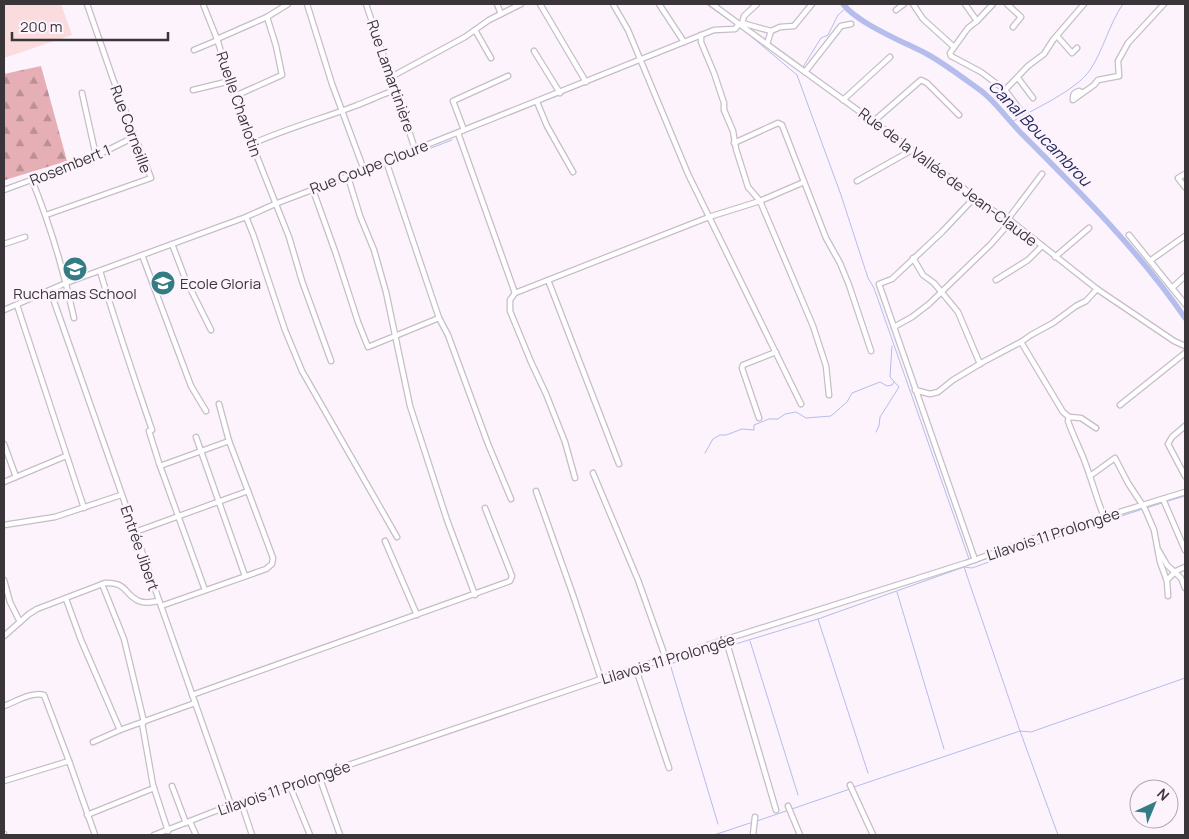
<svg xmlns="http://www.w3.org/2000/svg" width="1189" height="839" viewBox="0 0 1189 839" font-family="Manrope,sans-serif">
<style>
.forest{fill:url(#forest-firs)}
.garden{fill:#fadbde}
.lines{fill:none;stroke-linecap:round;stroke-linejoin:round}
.stream{stroke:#b4bdeb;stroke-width:1}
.canal{stroke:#b4bdeb;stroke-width:5.5}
.minor-casing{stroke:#c6bec7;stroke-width:7}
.minor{stroke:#fff;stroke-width:4.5}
.labels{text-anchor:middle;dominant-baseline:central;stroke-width:5;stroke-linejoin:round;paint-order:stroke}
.street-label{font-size:15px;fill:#393539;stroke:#fcf3fd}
.poi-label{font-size:15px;fill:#393539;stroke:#fcf3fd;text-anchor:start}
.water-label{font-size:16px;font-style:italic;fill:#23285e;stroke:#fcf3fd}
</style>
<defs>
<pattern id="forest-firs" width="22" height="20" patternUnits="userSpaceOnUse" patternTransform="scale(1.25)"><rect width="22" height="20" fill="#e6afb5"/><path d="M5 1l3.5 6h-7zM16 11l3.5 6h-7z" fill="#bb8f94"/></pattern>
</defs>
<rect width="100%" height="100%" fill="#fcf3fd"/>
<path class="forest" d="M41,66L67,161L5,180L4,74Z"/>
<path class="garden" d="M4,4H61L72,35L4,58Z"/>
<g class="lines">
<g class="stream">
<path d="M706,4L736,25"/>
<path d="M740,27L797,75L841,195L868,278L874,288L969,559"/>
<path d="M803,67L821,38L828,35L838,15L846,8"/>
<path d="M1010,123C1032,110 1077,90 1090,70C1104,49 1109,24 1123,4"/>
<path d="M390,164L452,140"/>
<path d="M350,179L386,165"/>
<path d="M323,189L346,180"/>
<path d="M876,432L879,426L880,417L899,387L890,377L892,346"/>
<path d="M705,453L713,439L720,435H726L742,429L754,430V425L769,419H778L785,414L796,412L806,418L831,416L847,402L852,393L880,382L887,386L892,385L894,382"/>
<path d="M1165,502L1185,496"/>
<path d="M1146,508L1162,503"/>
<path d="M964,567L1020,731L1058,835"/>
<path d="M897,592L944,749"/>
<path d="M818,619L868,773"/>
<path d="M750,641L798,795"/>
<path d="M729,646L818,619L964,567L972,568L1075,531L1143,509"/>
<path d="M854,787L1020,731L1031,732L1185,678"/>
<path d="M757,821L850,789"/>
<path d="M718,824L670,664L726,647"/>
<path d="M714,835L753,822"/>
</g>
<path class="canal" d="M843,4C857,23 904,42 927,54C945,64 963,78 980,90C994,100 1009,121 1022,134C1080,192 1139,251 1185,318"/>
<defs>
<g id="minor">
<path d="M203,4L217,39L235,96L252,144L289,237L302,281L331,361"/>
<path d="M307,4L332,84L364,170"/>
<path d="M366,4L415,149"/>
<path d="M497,4L501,14"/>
<path d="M540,4L586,82"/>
<path d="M613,4L628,30L688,174L801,404"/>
<path d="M659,4L684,42"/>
<path d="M712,4C805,73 900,139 992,210L1011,221L1097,289L1174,341L1185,346"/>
<path d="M913,4L923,19L954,47"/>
<path d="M965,4L977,21L993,4"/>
<path d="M1007,4L1021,17L1013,27"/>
<path d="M896,10L904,4"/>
<path d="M977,21L968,28L950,53L951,56L981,72L1005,90L1021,111"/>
<path d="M742,23L771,31"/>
<path d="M742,24L744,16L757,4"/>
<path d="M475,30L491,58"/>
<path d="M701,35V42L714,73L724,103V110L733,131L736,149L748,187L760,201L813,326L826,366L829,395"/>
<path d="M1057,36L1072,53L1077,48"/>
<path d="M217,39L267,17L288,4"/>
<path d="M767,44L771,31L780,27L794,26L812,4"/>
<path d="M194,50L218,40"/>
<path d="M534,51L560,93"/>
<path d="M805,72L841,26L851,24"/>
<path d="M391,77L465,37L489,20L521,4"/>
<path d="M1018,78L1033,98"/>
<path d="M193,90L230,81"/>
<path d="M1005,90L1028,66L1044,54L1053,40L1084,4"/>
<path d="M82,93L96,156"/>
<path d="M1083,93L1079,91C1073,93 1073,95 1073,100L1094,85L1098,80L1119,76L1118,61L1128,43L1164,4"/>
<path d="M235,96L282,75L276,46L267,17"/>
<path d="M843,100L890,57"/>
<path d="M537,102L547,126L573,172"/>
<path d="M874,121L921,80L927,83L959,115"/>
<path d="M464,130L453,101L508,76"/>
<path d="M458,133L515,293"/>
<path d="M734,143L778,123L782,125L826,238L840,263L849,285L871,351"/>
<path d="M252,144C285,129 321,119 355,106C368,101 381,95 395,90"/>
<path d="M386,161L439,318L448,335L488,444L511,499"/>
<path d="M1185,174L1178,178L1185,187"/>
<path d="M348,177L360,216L374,250L386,292L410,406L447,520L475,595"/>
<path d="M32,180C50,225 64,271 74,318"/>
<path d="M857,181L912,150"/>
<path d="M4,190L96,156L134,137"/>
<path d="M313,190L336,254L358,322L368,347L439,318"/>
<path d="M46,215L151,178L113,79L87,4"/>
<path d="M246,217L253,234L285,330L302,371L397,537"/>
<path d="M1008,219L1042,174"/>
<path d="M1129,235L1185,304"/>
<path d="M4,244L25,237"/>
<path d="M172,244L185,278L211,330"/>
<path d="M142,255L191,386L206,411"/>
<path d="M1055,257L1089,228"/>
<path d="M913,258L923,275L934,283L958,312L980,364"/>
<path d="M1151,260L1185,236"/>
<path d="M100,271C116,325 134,377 152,430"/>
<path d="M548,280L619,464"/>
<path d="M996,280L1028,260L1042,246"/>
<path d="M1172,288L1185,276"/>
<path d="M50,290L231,805"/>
<path d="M17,305L84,508"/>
<path d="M4,310L66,283L246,217L275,204L364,170L714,30L735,29L739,24"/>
<path d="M894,327L912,317L929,304L991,244L1011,221"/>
<path d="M1021,342L1063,412L1069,417L1081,418L1096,428"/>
<path d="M915,390L930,394L938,392L953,380L983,362L1021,342L1031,335L1053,323L1076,306L1086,301L1097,289"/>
<path d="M219,404L229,441"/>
<path d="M1120,405L1185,353"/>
<path d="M1069,417L1068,421C1072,433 1078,445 1083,457C1091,477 1096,497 1104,517"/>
<path d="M759,418L742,368L743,365L776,352"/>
<path d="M1185,426L1172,437L1168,444L1185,476"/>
<path d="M149,431L159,463L205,590"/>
<path d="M196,437L245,576"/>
<path d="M4,444L16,477"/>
<path d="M160,466L229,441L248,491"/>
<path d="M593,473L638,580L666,659"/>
<path d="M1090,476L1115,458L1128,483L1145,509L1154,530L1160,562L1167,581L1168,596"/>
<path d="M575,478L565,442L546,394L531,362L510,311V300L515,293L709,217L760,201L804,182"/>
<path d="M4,482L66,456"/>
<path d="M536,491L573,595L601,679"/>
<path d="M1163,499L1185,550"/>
<path d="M4,525L55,517L121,495"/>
<path d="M135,532L248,491L273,558L272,564L266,569L161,606"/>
<path d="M385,541L417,615"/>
<path d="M1159,551L1167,565L1181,578L1185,588"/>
<path d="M975,560L879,284L892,279L942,232L975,197"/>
<path d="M1166,579L1169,578L1176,571L1185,567"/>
<path d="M4,580L10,602L20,622"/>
<path d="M102,584L124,639L144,722"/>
<path d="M66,599L81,640L120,730"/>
<path d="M4,636L29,614L37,609L105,583C128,582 124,595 139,601C145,604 152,602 159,601"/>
<path d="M726,640L776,810"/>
<path d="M636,669L669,768"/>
<path d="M192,695L510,581L512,576L485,508"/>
<path d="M4,706C15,702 33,691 44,695L69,761"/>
<path d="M142,723L153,785L168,831"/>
<path d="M93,742L120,730L195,703"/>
<path d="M319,776L340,835"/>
<path d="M4,781L69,761L95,835"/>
<path d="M850,785L873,835"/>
<path d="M172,786L186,823"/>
<path d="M290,786L310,835"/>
<path d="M241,802L252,835"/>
<path d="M788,806L800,835"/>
<path d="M87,815L154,788"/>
<path d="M190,822L196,835"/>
<path d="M4,834V835"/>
<path d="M154,835L231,805L601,679L966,563L1035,538L1185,492"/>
<path d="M753,835L755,817"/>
</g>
</defs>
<use href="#minor" class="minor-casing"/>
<use href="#minor" class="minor"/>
</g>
<defs>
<symbol id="school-disc" viewBox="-11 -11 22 22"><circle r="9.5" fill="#347c84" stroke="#fcf3fd"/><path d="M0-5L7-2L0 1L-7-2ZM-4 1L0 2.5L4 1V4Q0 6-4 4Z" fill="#fff"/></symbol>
</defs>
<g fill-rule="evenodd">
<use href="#school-disc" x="61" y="255" width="28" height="28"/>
<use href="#school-disc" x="149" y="269" width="28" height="28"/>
</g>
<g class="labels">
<g class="street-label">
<text transform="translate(391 76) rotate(71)">Rue Lamartinière</text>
<text transform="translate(239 104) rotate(71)">Ruelle Charlotin</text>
<text transform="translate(131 129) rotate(70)">Rue Corneille</text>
<text transform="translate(70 165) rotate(-22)">Rosembert 1</text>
<text transform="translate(369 167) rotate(-21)">Rue Coupe Cloure</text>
<text transform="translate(948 177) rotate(37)">Rue de la Vallée de Jean-Claude</text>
<text transform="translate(1053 534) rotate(-18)">Lilavois 11 Prolongée</text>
<text transform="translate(140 548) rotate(71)">Entrée Jibert</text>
<text transform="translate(668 659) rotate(-17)">Lilavois 11 Prolongée</text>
<text transform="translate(284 788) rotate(-19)">Lilavois 11 Prolongée</text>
</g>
<g class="poi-label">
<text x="180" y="283">Ecole Gloria</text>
<text x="75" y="293" text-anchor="middle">Ruchamas School</text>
</g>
<g class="water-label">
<text transform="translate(1040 133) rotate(46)">Canal Boucambrou</text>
</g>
</g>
<rect width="1189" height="839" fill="none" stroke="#393539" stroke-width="10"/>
<g transform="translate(1154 804) rotate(44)"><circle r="24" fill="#fcf3fd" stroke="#aea7af"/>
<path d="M0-4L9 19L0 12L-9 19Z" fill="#347c84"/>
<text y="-8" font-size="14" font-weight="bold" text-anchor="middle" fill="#393539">N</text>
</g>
<path d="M12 32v8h156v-8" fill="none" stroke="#393539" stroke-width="2.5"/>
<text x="20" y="32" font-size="15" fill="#393539" stroke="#fcf3fd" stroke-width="4" paint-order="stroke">200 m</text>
</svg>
